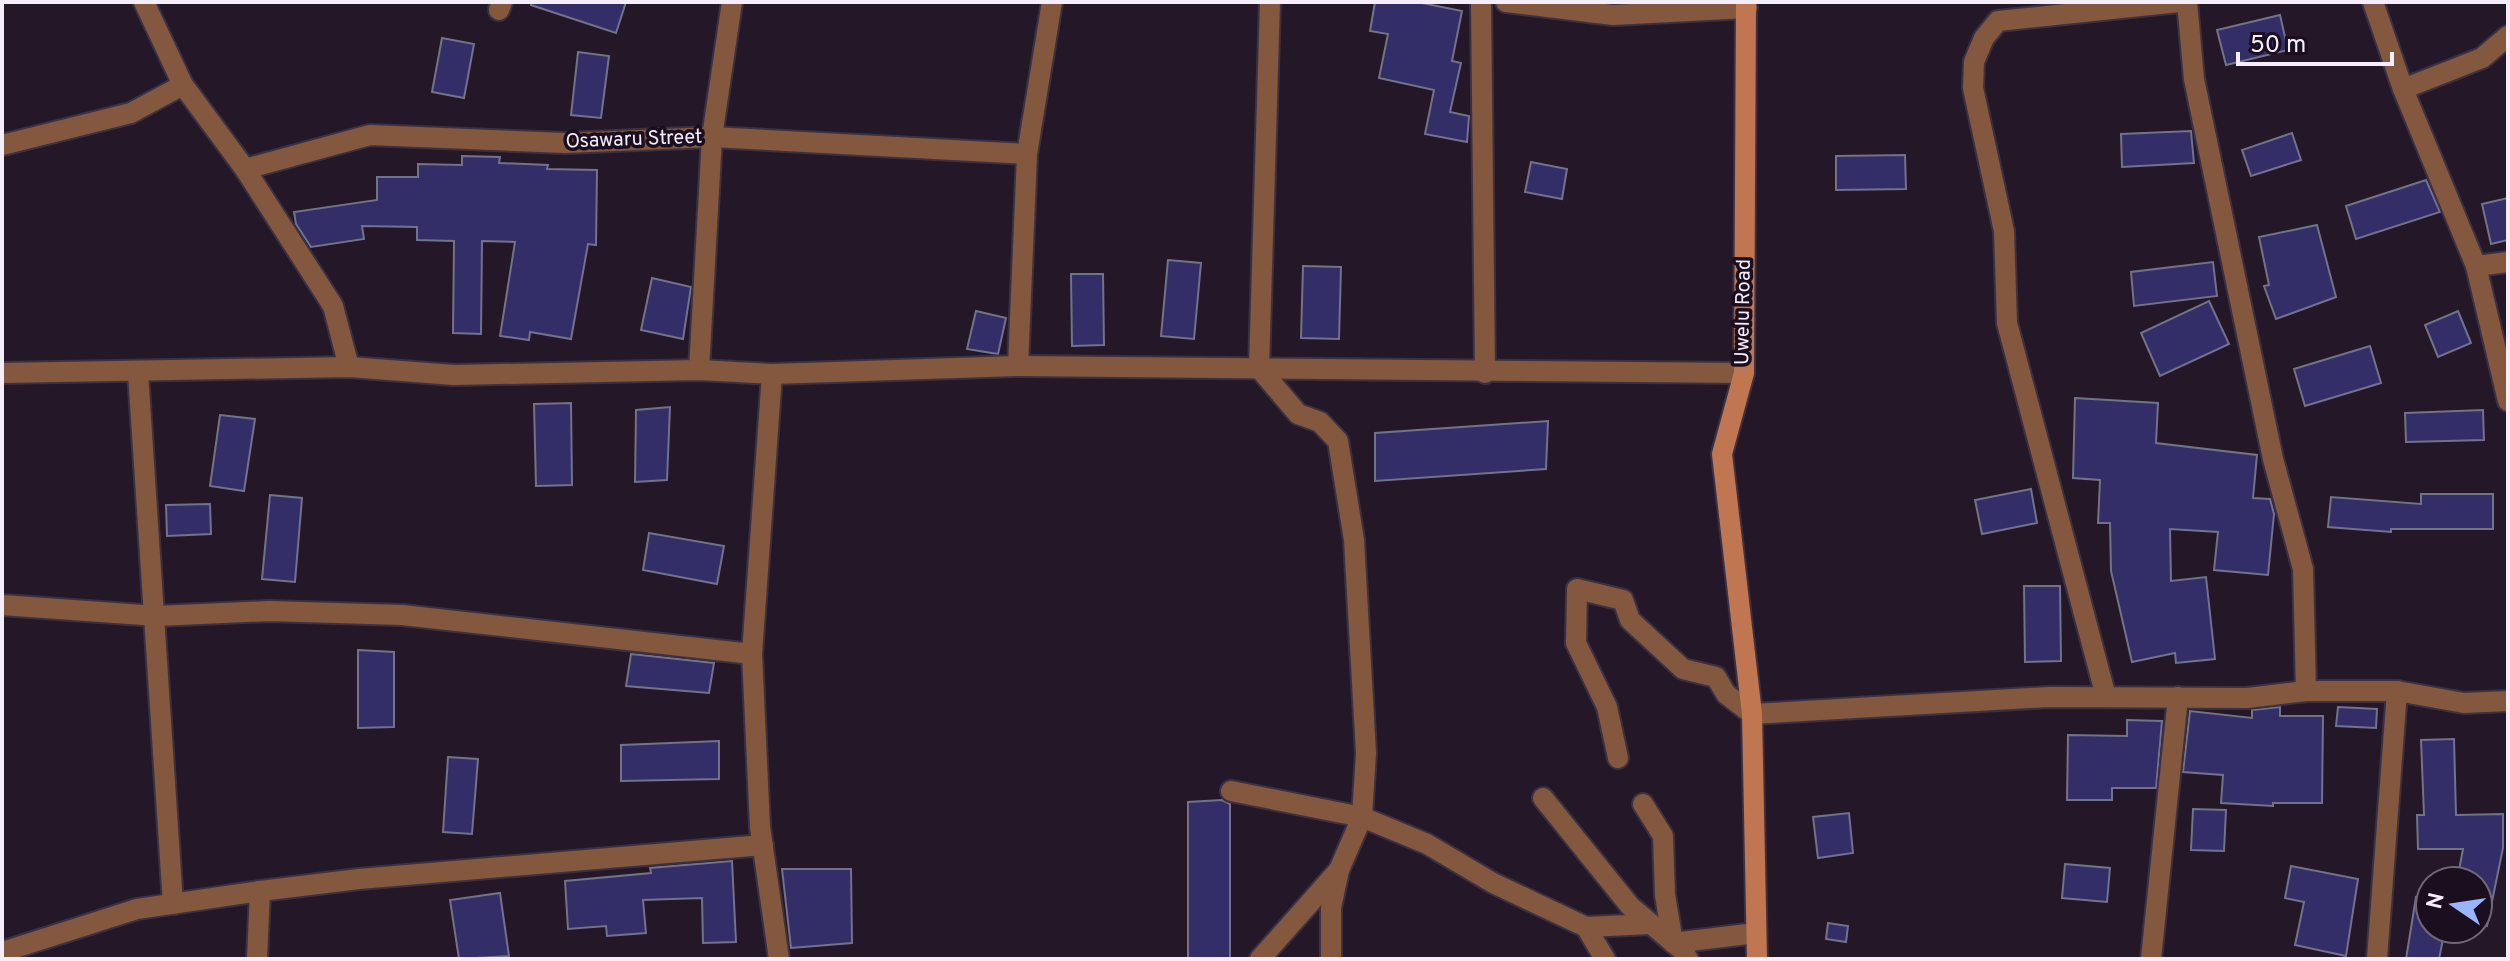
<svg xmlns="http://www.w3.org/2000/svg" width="2510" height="961" viewBox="0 0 2510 961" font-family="Overpass,sans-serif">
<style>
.building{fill:#332e67;stroke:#72728b;stroke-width:2}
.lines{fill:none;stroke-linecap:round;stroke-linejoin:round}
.street-casing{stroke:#3c3141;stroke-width:24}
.secondary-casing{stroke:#3c3141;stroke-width:24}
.street{stroke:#84573f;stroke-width:20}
.secondary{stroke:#c07751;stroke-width:20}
.labels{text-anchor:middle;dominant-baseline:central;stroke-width:7;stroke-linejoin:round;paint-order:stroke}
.street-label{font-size:20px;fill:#f6edfa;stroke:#1a0e1f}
</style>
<rect width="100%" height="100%" fill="#231728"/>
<g class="building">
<path d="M532,2H626L616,33L531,5Z"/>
<path d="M1375,2H1417L1462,11L1452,61L1461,63L1450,112L1469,116L1467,142L1425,134L1434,90L1379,78L1388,34L1370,31Z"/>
<path d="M2280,15L2288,50L2226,65L2217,30Z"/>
<path d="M442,38L474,44L464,98L432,92Z"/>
<path d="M578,52L609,56L601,118L571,115Z"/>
<path d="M2191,131L2194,163L2122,167L2121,134Z"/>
<path d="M2292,133L2301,160L2251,176L2242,150Z"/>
<path d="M1905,155L1906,189L1836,190V156Z"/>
<path d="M462,156L500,157L499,163L548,165L547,169L597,170L596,245L588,244L571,339L530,332L529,340L500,336L515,242L482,241L481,334L453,333L454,241L417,240V227L362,226L364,239L311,247L296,224L294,212L377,200V177H418V164L462,165Z"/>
<path d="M1531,162L1567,169L1562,199L1525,192Z"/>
<path d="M2426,180L2440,212L2356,239L2346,206Z"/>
<path d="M2508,198V240L2491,244L2482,204Z"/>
<path d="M2317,225L2336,297L2276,319L2264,286L2269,285L2259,237Z"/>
<path d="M1168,260L1201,263L1194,339L1161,336Z"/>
<path d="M2213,262L2217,296L2134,306L2131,272Z"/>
<path d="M1303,266L1341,267L1339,339L1301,338Z"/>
<path d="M1071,274H1103L1104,345L1072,346Z"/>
<path d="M652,278L691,287L683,339L641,330Z"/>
<path d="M2209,301L2229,344L2160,376L2141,333Z"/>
<path d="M976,311L1006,318L998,354L967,349Z"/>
<path d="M2458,311L2471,343L2438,357L2425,325Z"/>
<path d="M2370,346L2381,383L2305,406L2294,369Z"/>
<path d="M2075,398L2158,403L2156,443L2257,455L2253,498L2270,499L2274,514L2268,575L2214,570L2218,532L2170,529L2171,581L2206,577L2215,659L2176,663L2175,653L2132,662L2111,571L2110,523H2098L2100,480L2073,478Z"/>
<path d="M571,403L572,485L536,486L534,404Z"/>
<path d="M670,407L667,480L635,482L636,410Z"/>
<path d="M2483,410L2484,440L2406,442L2405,413Z"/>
<path d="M220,415L255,419L244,491L210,486Z"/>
<path d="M1548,421L1546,469L1375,481V433Z"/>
<path d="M2031,489L2037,523L1982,534L1975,500Z"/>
<path d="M2421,494H2493V529H2391V532L2328,527L2331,497L2421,504Z"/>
<path d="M270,495L302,498L295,582L262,579Z"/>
<path d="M210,504L211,534L167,536L166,505Z"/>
<path d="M649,533L724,546L717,584L643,570Z"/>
<path d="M2024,586H2060L2061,661L2025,662Z"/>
<path d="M358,650L394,652V727L358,728Z"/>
<path d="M631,654L714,663L709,693L626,686Z"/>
<path d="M2280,707V716H2323L2322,803H2273V806L2221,803L2223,775L2183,772L2190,711L2252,718V710Z"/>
<path d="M2338,707L2377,709L2376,728L2336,726Z"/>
<path d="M2127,720L2162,721L2156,788H2112V800H2067L2068,735L2127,736Z"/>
<path d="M2454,739L2456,815L2503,814V848L2487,926L2478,925V881H2457L2463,849H2418L2417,815H2424L2421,740Z"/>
<path d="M719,741V779L621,781V745Z"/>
<path d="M448,757L478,759L472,834L443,832Z"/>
<path d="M1222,800L1230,804V959H1188V802Z"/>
<path d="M2193,809L2226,810L2224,851L2191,850Z"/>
<path d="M1849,813L1853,853L1818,858L1813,817Z"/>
<path d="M732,861L736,942L703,943L702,898L643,900L646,933L607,936L606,926L568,929L565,881L651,873L650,868Z"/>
<path d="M2065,864L2110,868L2107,902L2062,898Z"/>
<path d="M2291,866L2358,879L2346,956L2295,945L2304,902L2285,898Z"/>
<path d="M782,869H851L852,943L791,948Z"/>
<path d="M500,893L509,956L459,959L450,900Z"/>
<path d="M2416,897L2430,900V929H2445L2439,959H2406Z"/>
<path d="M1828,923L1848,926L1846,942L1826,939Z"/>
</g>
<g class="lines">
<defs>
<g id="street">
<path d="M144,2L183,85L245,169L333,306L349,367"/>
<path d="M1270,2L1259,368L1298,414L1320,422L1338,441L1354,540L1366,753L1362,817L1339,870L1331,908V959"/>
<path d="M1481,2L1485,373"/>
<path d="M1506,2L1613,15L1747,8"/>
<path d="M2187,2L2194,79L2273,459L2303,569L2306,691"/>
<path d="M2373,2L2403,89L2476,266L2508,401"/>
<path d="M499,10L502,2"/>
<path d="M2403,89L2482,58L2508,36"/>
<path d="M2,145L131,113L183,85"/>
<path d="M245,169L370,135L565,143L712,137L1027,154"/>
<path d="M2476,266L2508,262"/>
<path d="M1018,366L1027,154L1052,2"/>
<path d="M699,370L712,137L732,2"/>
<path d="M2,373L349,367L454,375L699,370L772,374L1018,366L1744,373"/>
<path d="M138,373L173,904"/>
<path d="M772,374L752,654L760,827L779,959"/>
<path d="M2,605L157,616L269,611L402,615L752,654"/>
<path d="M2106,697L2007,323L2004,231L1973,88L1974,62L1984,38L1998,21L2179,2"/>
<path d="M1618,758L1607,707L1576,643L1577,589L1623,600L1630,620L1683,669L1716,677L1726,694L1752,714L2049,697L2247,698L2306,691H2397L2464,703L2508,701"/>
<path d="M1231,791L1362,817L1427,844L1493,883L1586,927"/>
<path d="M1543,798L1630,906L1683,951L1688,959"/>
<path d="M1643,804L1663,836L1665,895L1673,943L1756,933"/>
<path d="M2,952L137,909L260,891L359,879L763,845"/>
<path d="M257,959L260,891"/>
<path d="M1260,959L1339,870"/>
<path d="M1605,959L1586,927L1651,924"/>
<path d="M2151,959L2178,697"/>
<path d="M2377,959L2397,691"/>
</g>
<path id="secondary" d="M1746,2L1744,373L1722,454L1752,714L1757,959"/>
</defs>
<use href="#street" class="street-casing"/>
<use href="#secondary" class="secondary-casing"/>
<use href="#street" class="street"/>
<use href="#secondary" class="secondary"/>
</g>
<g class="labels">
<g class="street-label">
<text transform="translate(634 140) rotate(-2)">Osawaru Street</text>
<text transform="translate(1744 312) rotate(-89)">Uwelu Road</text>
</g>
</g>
<rect width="2510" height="961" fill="none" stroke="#f6edfa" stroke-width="8"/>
<g transform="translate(2454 905) rotate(283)"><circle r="38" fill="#1a0e1f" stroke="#726777" stroke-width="2"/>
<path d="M0-6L14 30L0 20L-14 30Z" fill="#99b5fd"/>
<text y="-12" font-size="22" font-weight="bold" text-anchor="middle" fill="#f6edfa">N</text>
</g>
<path d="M2238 52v12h154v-12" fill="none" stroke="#f6edfa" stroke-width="4"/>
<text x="2250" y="52" font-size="24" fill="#f6edfa" stroke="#1a0e1f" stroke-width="6" paint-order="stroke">50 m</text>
</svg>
